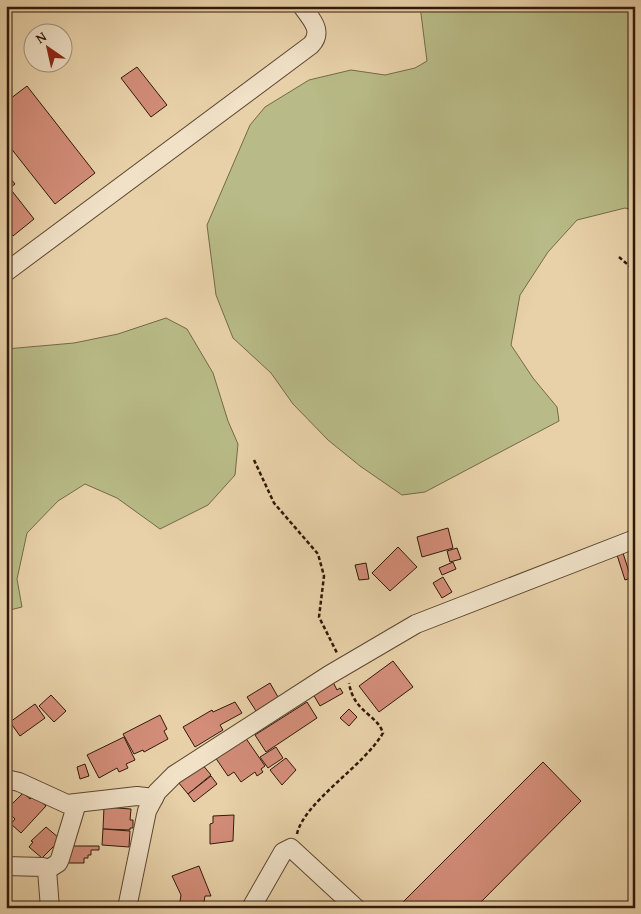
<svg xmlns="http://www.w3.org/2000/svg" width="641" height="914" viewBox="0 0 641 914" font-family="'Gentium Book Plus',serif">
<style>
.green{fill:#b8bb87;stroke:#746a48}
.building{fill:#d38d79;stroke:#301909}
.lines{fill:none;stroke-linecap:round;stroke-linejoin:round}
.street-casing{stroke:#5e4731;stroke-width:20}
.path{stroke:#301909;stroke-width:2.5;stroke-dasharray:4 2.5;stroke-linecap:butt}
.street{stroke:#f0e1c7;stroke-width:18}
</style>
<rect width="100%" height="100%" fill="#e8d1a9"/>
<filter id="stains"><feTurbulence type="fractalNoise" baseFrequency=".004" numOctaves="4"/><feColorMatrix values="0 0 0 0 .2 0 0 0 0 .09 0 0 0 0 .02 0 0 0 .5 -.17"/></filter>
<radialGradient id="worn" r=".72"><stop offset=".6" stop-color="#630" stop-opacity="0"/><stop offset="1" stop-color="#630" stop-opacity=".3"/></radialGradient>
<g class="green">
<path d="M420,6H635V211L625,208L577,220L548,252L520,295L511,345L533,378L557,407L559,421L425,492L402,495L360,466L328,440L293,404L271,373L233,338L216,295L207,225L250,125L265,107L309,80L351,70L385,75L415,68L427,61Z"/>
<path d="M166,318L187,329L213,373L228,421L238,444L235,475L208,505L160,529L117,498L85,484L58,501L27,533L17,579L22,607L6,611V349L74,343L118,334Z"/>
</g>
<g class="building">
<path d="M137,67L167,105L151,117L121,78Z"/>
<path d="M27,86L95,173L55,204L6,142V102Z"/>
<path d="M6,173L15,184L6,191Z"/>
<path d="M12,191L34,219L13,236L6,228V195Z"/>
<path d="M448,528L453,548L422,557L417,537Z"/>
<path d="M398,547L417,567L390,591L372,573Z"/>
<path d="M457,548L461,559L450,562L447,551Z"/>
<path d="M623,553L631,578L625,580L617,555Z"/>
<path d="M635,553V576L630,554Z"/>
<path d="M453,562L456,569L442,575L439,568Z"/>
<path d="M366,563L369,579L359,580L355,565Z"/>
<path d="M443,577L452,592L442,598L433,583Z"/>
<path d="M393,661L413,687L379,712L359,686Z"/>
<path d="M333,682L337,690L340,688L343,693L320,706L313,694Z"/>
<path d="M270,683L278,697L256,711L247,697Z"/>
<path d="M51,695L66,711L54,722L39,706Z"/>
<path d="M235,702L242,713L220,725L223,730L195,747L183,727L212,710L213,712Z"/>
<path d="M307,702L317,718L266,752L255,735Z"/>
<path d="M35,704L45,718L20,736L10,722Z"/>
<path d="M349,709L357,717L349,726L340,718Z"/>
<path d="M160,715L167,729L164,731L168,739L144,752L143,750L134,754L123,734Z"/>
<path d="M124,737L135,760L126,764L128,768L119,772L117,768L99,778L87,755Z"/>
<path d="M245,737L265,766L261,769L263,772L257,776L255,772L241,782L234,772L228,776L215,757Z"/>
<path d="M276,747L283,758L268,768L260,757Z"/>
<path d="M286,758L296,770L282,785L270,770Z"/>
<path d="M543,762L581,801L475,908H397Z"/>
<path d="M85,764L89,776L80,779L77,767Z"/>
<path d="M202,764L211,775L188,794L178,782Z"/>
<path d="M211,776L217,784L194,802L188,794Z"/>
<path d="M23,793L30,799L34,795L46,806L21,833L11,824L15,819L6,810Z"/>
<path d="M104,807L131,809L130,820H133V828H130V830L103,829Z"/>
<path d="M234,815L233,841L210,844V824L213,823V816Z"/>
<path d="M46,827L59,838V841L42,858L29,847L33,842L31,841Z"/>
<path d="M103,829L130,831L129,847L102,845Z"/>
<path d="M69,846H99V850H91V855H88V858H84V863H66Z"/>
<path d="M199,866L211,896H205L203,908H179L181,895L172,876Z"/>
</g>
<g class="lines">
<defs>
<g id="street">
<path d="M6,272L311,45C324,31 311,19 302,6"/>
<path d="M6,779L19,782L67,804L137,796L154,798"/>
<path d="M6,866L43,867L47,870L50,908"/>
<path d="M47,870L58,863L60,859L77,803"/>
<path d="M127,908L147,811L157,792L174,775L329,675L416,624L635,539"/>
<path d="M251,908L283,852L291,848L356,908"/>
</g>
</defs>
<use href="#street" class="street-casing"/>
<g class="path">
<path d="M619,257L635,271"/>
<path d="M254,460L274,503L318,554L324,576L319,617L337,653"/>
<path d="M297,834C304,802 364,766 383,733C377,714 354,713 349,683"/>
</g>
<use href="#street" class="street"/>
</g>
<rect width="641" height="914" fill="none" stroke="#e8d1a9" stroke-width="25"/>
<rect x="8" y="8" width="626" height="899" fill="none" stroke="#301909" stroke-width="2.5"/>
<rect x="12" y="12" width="616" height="889" fill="none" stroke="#301909"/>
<g transform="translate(48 48) rotate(326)"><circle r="24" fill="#f0e1c7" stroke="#a3917b"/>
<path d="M0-4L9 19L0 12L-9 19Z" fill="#8f2418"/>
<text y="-8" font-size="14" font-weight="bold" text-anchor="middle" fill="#301909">N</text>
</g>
<rect width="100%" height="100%" filter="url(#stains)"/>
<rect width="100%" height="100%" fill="url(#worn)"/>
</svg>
